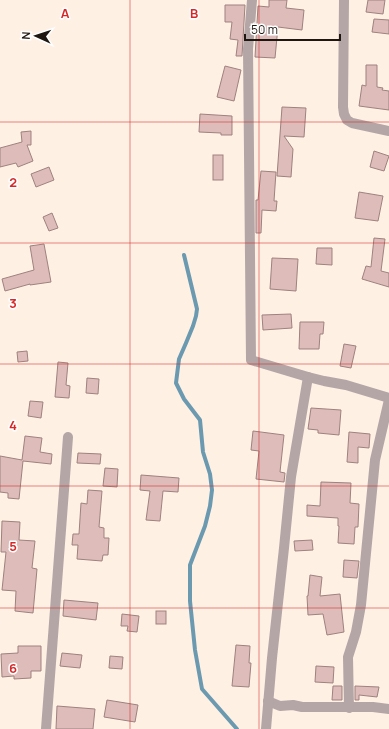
<svg xmlns="http://www.w3.org/2000/svg" width="389" height="729" viewBox="0 0 389 729" font-family="Manrope,sans-serif">
<style>
.lines{fill:none;stroke-linecap:round;stroke-linejoin:round}
.stream{stroke:#6b9ab0;stroke-width:4}
.building{fill:#ddbcb9;stroke:#9f817e}
.minor{stroke:#b4a6a6;stroke-width:10}
.grid{fill:none;stroke:#d62828;stroke-width:1;stroke-opacity:0.55}
.grid-label{font-size:13px;text-anchor:middle;font-weight:bold;fill:#d62828;stroke:#fff;stroke-width:3;stroke-linejoin:round;paint-order:stroke}
</style>
<rect width="100%" height="100%" fill="#fff0e4"/>
<g class="lines">
<path class="stream" d="M184,255L197,309L196,316L193,326L186,343L179,359L176,383L184,399L200,420L203,452L210,474L212,490L210,506L205,526L190,565V601L195,650L202,689L237,729"/>
</g>
<g class="building">
<path d="M269,0H287L286,8L304,10L302,30L278,27L275,58L255,57L258,6L269,7Z"/>
<path d="M368,0H385L383,14L366,12Z"/>
<path d="M225,5H245L242,56H236L238,40L230,39L232,22H225Z"/>
<path d="M374,19L389,20V34L372,32Z"/>
<path d="M366,65H377V87L383,88L382,90L389,91V110L359,106L362,85L366,86Z"/>
<path d="M225,66L241,70L234,101L217,97Z"/>
<path d="M282,107L306,108L304,137L284,136L293,149L291,177L277,176Z"/>
<path d="M200,114L232,116V135H221V133L199,132Z"/>
<path d="M31,131V145H27L33,161L18,167L16,163L0,167V148L22,142L21,132Z"/>
<path d="M374,151L389,156L384,171L370,167Z"/>
<rect x="213" y="155" width="10" height="25"/>
<path d="M49,167L54,180L36,187L31,174Z"/>
<path d="M261,171L276,172L274,201H277L276,211L262,210L261,233H256V200H258Z"/>
<path d="M359,192L383,196L378,221L355,218Z"/>
<path d="M52,213L58,228L49,231L43,217Z"/>
<path d="M374,238L385,239L381,271L389,273V287L362,279L366,266L371,267Z"/>
<path d="M44,244L51,282L30,285V284L5,291L2,279L34,270L30,246Z"/>
<path d="M317,248H332V265L316,264Z"/>
<path d="M272,258L298,259L296,291L270,289Z"/>
<path d="M291,314L292,328L263,330L262,315Z"/>
<path d="M300,322H324L323,334H320L319,349H299Z"/>
<path d="M344,344L356,346L351,368L340,366Z"/>
<path d="M27,351L28,361L18,362L17,352Z"/>
<path d="M58,362L68,363L66,385L70,386L69,398L55,397Z"/>
<path d="M87,378L99,379L98,394L86,393Z"/>
<path d="M30,401L43,402L41,418L28,416Z"/>
<path d="M311,408L341,410L339,435L318,433V430L308,429Z"/>
<path d="M253,431L284,435L280,472L285,473L284,482L256,479L259,451L251,450Z"/>
<path d="M349,432L370,434L369,448L358,447V463L347,462Z"/>
<path d="M25,436L42,438L40,452L52,454L51,464L23,461L19,499L8,498V493L0,492V456L22,460Z"/>
<path d="M78,453L101,454L100,464L77,463Z"/>
<path d="M105,468L118,469L117,487L103,486Z"/>
<path d="M141,475L179,478L178,492L163,491L160,521L146,520L150,491L140,490Z"/>
<path d="M321,482L351,483L350,503L359,504L358,527H355L354,544L338,543L339,526H338V518L307,516V505L320,506Z"/>
<path d="M88,490L102,491L99,527L104,528V538H109L108,555H103L102,561L77,559L78,545H72L73,534H79L81,503L87,504Z"/>
<path d="M2,521L20,522L19,540L35,541L32,568L37,569L33,613L15,611L16,591L2,590L6,552H1Z"/>
<path d="M312,540L313,550L295,551L294,541Z"/>
<path d="M344,560L359,561L357,578L343,577Z"/>
<path d="M310,575L322,577L320,596L340,594L344,632L327,635L323,614L308,615L307,596H308Z"/>
<path d="M64,600L98,603L96,620L63,616Z"/>
<rect x="156" y="611" width="10" height="13"/>
<path d="M122,614L139,616L137,632L127,631L128,626H121Z"/>
<path d="M236,645L250,646L249,663H251L249,687L232,686Z"/>
<path d="M18,646H41V671H31V678L14,679V676L2,677L1,654L18,653Z"/>
<path d="M62,653L82,655L80,668L60,666Z"/>
<path d="M110,656L123,657L122,669L109,668Z"/>
<path d="M316,666L334,667L333,683L315,682Z"/>
<path d="M333,686H342V700H332Z"/>
<path d="M355,686L379,687L377,697L359,695V700H355Z"/>
<path d="M107,700L138,705L135,722L104,717Z"/>
<path d="M57,706L95,709L93,729H56Z"/>
</g>
<g class="lines">
<g class="minor">
<path d="M252,0L248,49L251,360L308,377L324,381L346,385L389,398"/>
<path d="M344,0L343,107L344,114L347,120L352,123L389,131"/>
<path d="M268,701L280,706L293,705L302,707H373L389,709"/>
<path d="M349,708L348,657L356,632L361,605L375,460L389,400"/>
<path d="M46,729L68,437"/>
<path d="M266,729L272,658L284,548L291,477L308,377"/>
</g>
</g>
<path class="grid" d="M130,0V729M259,0V729M0,122H389M0,243H389M0,364H389M0,486H389M0,608H389"/>
<g class="grid-label">
<text x="65" y="18">A</text>
<text x="194" y="18">B</text>
<text x="13" y="187">2</text>
<text x="13" y="308">3</text>
<text x="13" y="430">4</text>
<text x="13" y="551">5</text>
<text x="13" y="673">6</text>
</g>
<g transform="translate(36 36) rotate(273)" stroke="#ffffff" stroke-width="3" paint-order="stroke">
<path d="M0-3L7 15L0 10L-7 15Z" fill="#1f1610"/>
<text y="-6" font-size="11" font-weight="bold" text-anchor="middle" fill="#1f1610">N</text>
</g>
<path d="M245 34v6h95v-6" fill="none" stroke="#1f1610" stroke-width="2"/>
<text x="251" y="34" font-size="12" fill="#1f1610" stroke="#ffffff" stroke-width="3" paint-order="stroke">50 m</text>
</svg>
